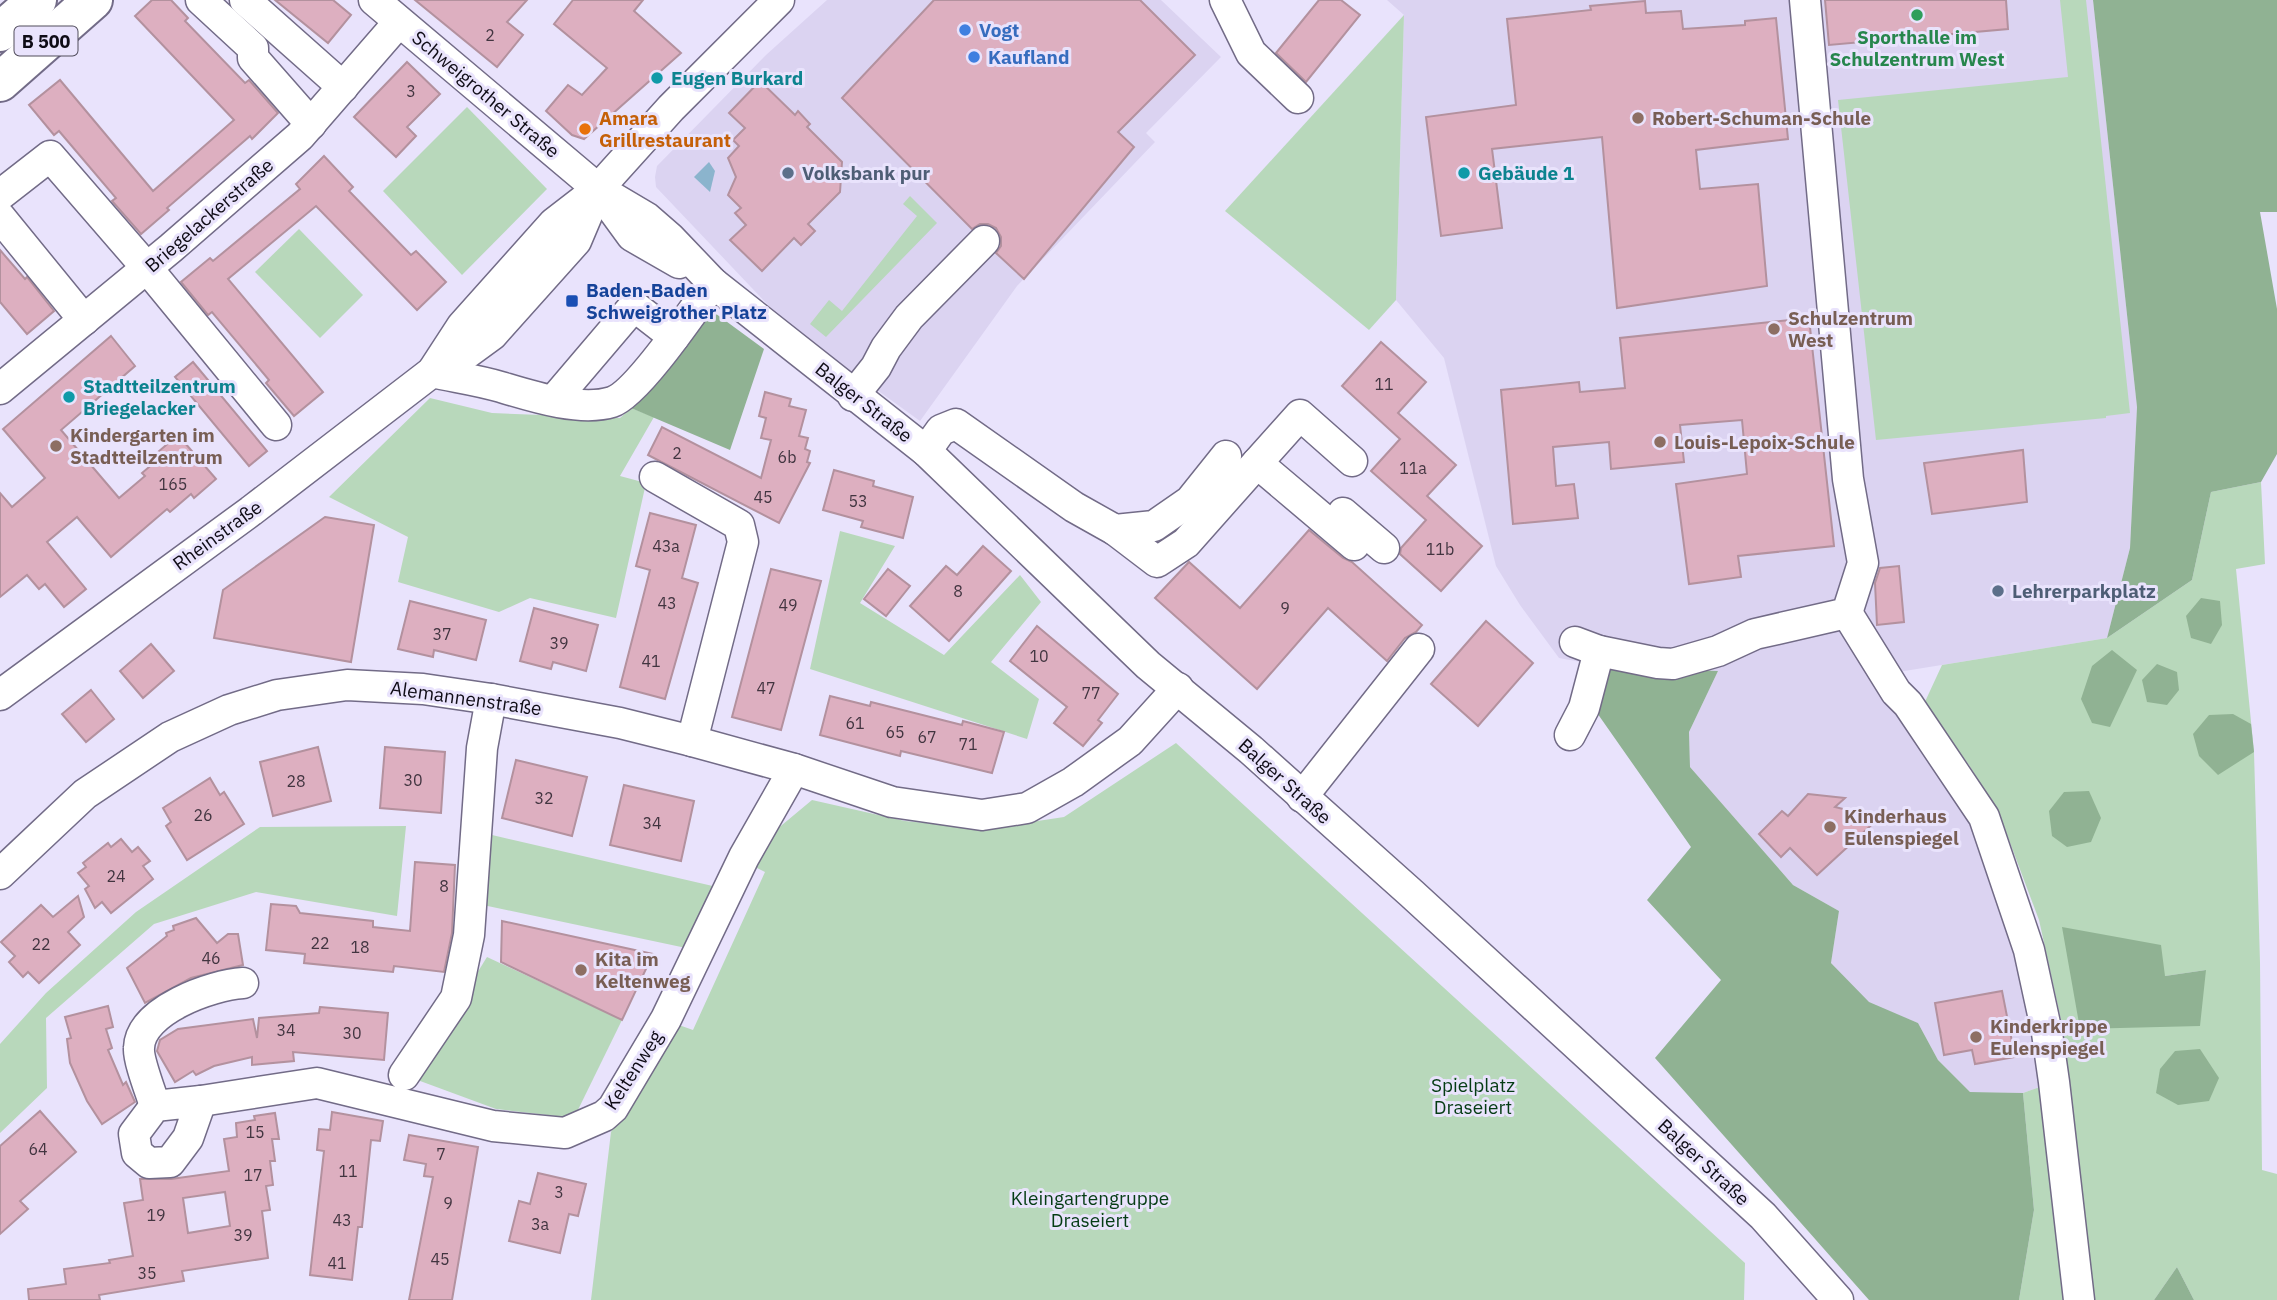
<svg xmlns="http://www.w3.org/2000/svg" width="2277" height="1300" viewBox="0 0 2277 1300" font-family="'IBM Plex Sans',sans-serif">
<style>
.built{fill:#dbd3f1}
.green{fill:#b8d8bb;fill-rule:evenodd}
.forest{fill:#90b293}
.water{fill:#8bb4cd}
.building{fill:#ddafc0;stroke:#b3919e;stroke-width:2;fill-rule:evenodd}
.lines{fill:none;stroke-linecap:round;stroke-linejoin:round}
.minor-casing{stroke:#726b87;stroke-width:33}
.major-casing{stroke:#726b87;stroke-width:42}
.minor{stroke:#fff;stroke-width:30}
.major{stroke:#fff;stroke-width:38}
.leisure-dot{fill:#2e9e5b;stroke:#e9e3fc;stroke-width:2.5}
.shop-dot{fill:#3f7fe0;stroke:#e9e3fc;stroke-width:2.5}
.culture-dot{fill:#0f9aa8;stroke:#e9e3fc;stroke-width:2.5}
.education-dot{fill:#8d6e63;stroke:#e9e3fc;stroke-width:2.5}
.food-dot{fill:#e8710a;stroke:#e9e3fc;stroke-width:2.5}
.service-dot{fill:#5c6f8a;stroke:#e9e3fc;stroke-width:2.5}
.transit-dot{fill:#1a4fb4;stroke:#e9e3fc;stroke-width:2.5}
.labels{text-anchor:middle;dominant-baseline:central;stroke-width:6;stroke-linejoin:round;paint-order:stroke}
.number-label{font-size:16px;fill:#423540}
.shield{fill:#e9e3fc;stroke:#504c5b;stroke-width:2}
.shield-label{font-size:18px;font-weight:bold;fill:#0f0c16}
.shop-label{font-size:19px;font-weight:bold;fill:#366cbe;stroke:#e9e3fc;text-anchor:start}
.leisure-label{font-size:19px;font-weight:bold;fill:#27864d;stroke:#e9e3fc}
.culture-label{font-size:19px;font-weight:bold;fill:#0d838f;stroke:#e9e3fc;text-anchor:start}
.street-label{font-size:19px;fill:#0f0c16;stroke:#e9e3fc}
.food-label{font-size:19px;font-weight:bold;fill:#c56008;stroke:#e9e3fc;text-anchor:start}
.education-label{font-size:19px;font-weight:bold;fill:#785e54;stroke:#e9e3fc;text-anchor:start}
.service-label{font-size:19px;font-weight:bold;fill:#4e5e75;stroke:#e9e3fc;text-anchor:start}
.transit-label{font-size:19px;font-weight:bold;fill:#164399;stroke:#e9e3fc;text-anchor:start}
.park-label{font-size:19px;fill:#053c14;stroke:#e9e3fc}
</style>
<rect width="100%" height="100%" fill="#e9e3fc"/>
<g class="built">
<path d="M827,0H1161L1221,57L1146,133L1155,142L1017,286L920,421L787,325L656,187L655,177L657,166L766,55Z"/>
<path d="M1387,0H2093L2137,407L2130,548L2107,638L1886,674L1984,817L2054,1082L2023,1093L1970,1092L1938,1060L1918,1023L1869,1003L1831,963L1839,911L1793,885L1690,767L1689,732L1718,671L1608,667L1559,658L1520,605L1496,566L1444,358L1396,300L1404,15Z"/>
</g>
<g class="green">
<path d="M2060,0H2086L2130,413L2106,416V418L1876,440L1838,100L2068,77Z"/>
<path d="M1404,15L1396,300L1369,330L1225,211Z"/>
<path d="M467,107L547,189L462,275L383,191Z"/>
<path d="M910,196L937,223L826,337L810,324L829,300L842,311L917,216L903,204Z"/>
<path d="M299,229L363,295L320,338L255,272Z"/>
<path d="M430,398L492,413L620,418L631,408L654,417L620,476L646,483L616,618L530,598L499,612L398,582L408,537L329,497Z"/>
<path d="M2261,482L2265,564L2236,569L2254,752L2260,962L2262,1170L2277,1174V1300H2194L2177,1267L2154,1300H2019L2034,1210L2023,1093L2054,1082L2063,1029L2039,920L2000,816L1969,765L1923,706L1942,665L2107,638L2192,580L2211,492ZM2206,970L2080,1029L2165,976Z"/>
<path d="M840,531L895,546L860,603L944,655L1020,575L1041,602L991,662L1039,699L1027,739L810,669Z"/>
<path d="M1176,743L1745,1263L1744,1300H591L611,1132L676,1024L693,1030L765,872L753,866L776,830L812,800L905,821L985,829L1064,817Z"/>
<path d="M406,826L397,916L256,892L154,924L46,1018L47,1088L0,1133V1044L46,993L136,912L260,827Z"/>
<path d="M492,835L717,887L686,948L483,905Z"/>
<path d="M487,957L622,1020L574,1118L496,1109L412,1078Z"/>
</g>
<g class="forest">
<path d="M2093,0H2277V212H2260L2277,309V454L2261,482L2211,492L2192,580L2107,638L2130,548L2137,407Z"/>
<path d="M704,305L764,349L730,450L631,408L684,338Z"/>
<path d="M2201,598L2220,601L2222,625L2211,644L2191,638L2186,616Z"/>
<path d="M2112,650L2137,670L2110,727L2092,723L2081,699L2092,666Z"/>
<path d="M2157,664L2177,672L2179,690L2167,705L2147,702L2142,680Z"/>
<path d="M1608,667L1718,671L1689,732L1690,767L1793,885L1839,911L1831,963L1869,1002L1918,1023L1938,1060L1970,1092L2023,1093L2034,1210L2019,1300H1869L1655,1058L1721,980L1647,900L1691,847L1588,700Z"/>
<path d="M2233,714L2251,724L2254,752L2218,775L2199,756L2193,734L2209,715Z"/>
<path d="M2089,791L2101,818L2091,842L2067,847L2052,836L2049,811L2064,792Z"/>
<path d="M2062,927L2161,945L2165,976L2206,970L2200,1026L2080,1029Z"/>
<path d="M2200,1049L2219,1078L2209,1101L2178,1105L2156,1093L2160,1069L2175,1051Z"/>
<path d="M2177,1267L2194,1300H2154Z"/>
</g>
<path class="water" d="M709,162L715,171L710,192L694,177Z"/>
<g class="building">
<path d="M152,0H171L188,18L185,21L245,83L249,80L278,113L252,139L250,136L167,208L169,210L141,234L112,201L116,198L59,131L54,135L29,105L60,80L153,191L234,120L135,16Z"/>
<path d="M275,0H333L351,15L328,43Z"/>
<path d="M415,0H527L507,22L523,35L497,67Z"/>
<path d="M573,0H643L634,11L681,53L584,139L572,135L546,111L568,85L582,95L607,68L554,24Z"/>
<path d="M934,0H1140L1195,55L1118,132L1134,147L1024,279L996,253L1001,246V237L996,228L988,224H980L972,229L842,98Z"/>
<path d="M1319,0H1341L1360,15L1306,82L1276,53Z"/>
<path d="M1825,0H2006L2008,29L1829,45Z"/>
<path d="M1645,1L1646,13L1681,11L1683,29L1745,25V21L1776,18L1788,139L1696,150L1700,189L1758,184L1767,286L1617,308L1602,137L1492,149L1502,228L1441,236L1426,117L1516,105L1507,19L1591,10L1590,6Z"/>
<path d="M407,62L440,94L407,127L416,136L396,157L354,117Z"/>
<path d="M760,81L795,115L798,111L810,124L807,127L842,162L840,192L808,224L815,231L801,245L794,238L762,271L730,240L746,225L735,213L741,208L728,195L736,177L728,158L739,146L733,140L745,128L729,113Z"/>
<path d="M324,156L353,187L349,191L411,255L416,251L446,282L417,310L316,206L228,279L323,392L294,416L266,383L269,380L212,312L208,315L181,282L210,258L213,261L300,189L296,184Z"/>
<path d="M0,250L25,279L27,277L54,311L27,334L0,302Z"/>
<path d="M1809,318L1834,546L1738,556L1741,577L1689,584L1676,484L1747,474L1742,420L1680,425L1684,462L1611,469L1609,442L1553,447L1556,486L1574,484L1578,518L1513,524L1501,390L1579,382L1580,392L1625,388L1620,338Z"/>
<path d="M111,336L135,366L61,430L119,498L145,476L142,473L162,456L158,452L178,435L216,479L194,498L191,494L170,512L167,509L111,557L77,517L47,542L86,589L64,607L45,584L39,589L27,575L0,597V493L12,507L45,478L3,429Z"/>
<path d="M1381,342L1426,382L1398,413L1456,465L1427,496L1482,546L1441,591L1400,554L1401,548L1426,520L1371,471L1400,439L1342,386Z"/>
<path d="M193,362L267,451L249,466L175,377Z"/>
<path d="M765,392L791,399L789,406L806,410L799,436L808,438L805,449L810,451L807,462L810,463L779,523L648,455L662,427L761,478L771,440L761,438L766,418L759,416Z"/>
<path d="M2023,450L2027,502L1932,514L1924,463Z"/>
<path d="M834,470L874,481L873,486L913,497L903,538L861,527L863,521L823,510Z"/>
<path d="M650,513L696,525L682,578L698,583L665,699L620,687L650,570L636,566Z"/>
<path d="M325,517L374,525L351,662L214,638L223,590Z"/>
<path d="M1309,530L1343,558L1352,562L1422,625L1416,632L1405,638L1387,661L1328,608L1257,689L1155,598L1189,562L1240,608Z"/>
<path d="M983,546L1011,571L949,641L910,606L946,566L957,575Z"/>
<path d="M1899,566L1904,622L1877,625L1875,583L1880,568Z"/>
<path d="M771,569L821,581L781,730L732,717Z"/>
<path d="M888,569L910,586L886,616L864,599Z"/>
<path d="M410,601L486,620L476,660L434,650L433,657L398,649Z"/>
<path d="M534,608L598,625L586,671L553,662L551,669L520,661Z"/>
<path d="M1486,621L1533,663L1478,726L1431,684Z"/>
<path d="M1037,626L1118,694L1098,720L1102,723L1083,746L1054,723L1067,707L1010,661Z"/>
<path d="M151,644L174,671L143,698L120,671Z"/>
<path d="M91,690L114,719L86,742L62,714Z"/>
<path d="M830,696L870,706L871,702L962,725L963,721L1004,732L992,773L901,751L900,756L820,735Z"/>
<path d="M318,747L331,801L273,816L260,762Z"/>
<path d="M385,747L445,752L441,813L380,808Z"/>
<path d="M516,760L587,777L572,836L502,818Z"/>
<path d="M210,778L220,795L224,792L244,824L187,860L166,826L171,822L163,808Z"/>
<path d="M624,785L694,801L681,861L610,845Z"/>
<path d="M1808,794L1845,798L1835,807L1879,818L1817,875L1790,848L1781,857L1759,834L1782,811L1788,816Z"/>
<path d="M121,839L132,852L138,847L150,861L143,866L153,879L111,913L102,902L95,908L85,889L89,886L78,873L86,867L83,863L108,843L111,847Z"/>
<path d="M415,862L455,865L452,933L444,972L394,966L393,972L304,963L305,954L266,950L271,904L296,906L300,913L373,921V927L410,931Z"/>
<path d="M78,896L84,917L68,932L80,945L39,983L28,972L23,977L9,962L15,956L1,942L41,905L53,917Z"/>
<path d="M196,918L217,943L228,934H238L243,965L191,978L145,1003L127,968L167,936L166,933L174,930L173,926Z"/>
<path d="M502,921L653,954L622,1020L501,962Z"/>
<path d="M2002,991L2015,1057L1975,1064L1972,1050L1944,1055L1935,1003Z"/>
<path d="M108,1006L113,1027L106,1029L112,1048L108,1050L123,1085L126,1082L135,1102L102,1124L87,1101L70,1063L67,1039L71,1038L65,1017Z"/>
<path d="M320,1007L388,1013L384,1060L293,1052L294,1061L252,1065V1057L214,1066L196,1075L193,1071L175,1082L157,1051L160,1040L178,1029L253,1019L257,1038L259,1018L319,1013Z"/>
<path d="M40,1111L76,1152L20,1201L28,1209L0,1234V1146Z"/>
<path d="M332,1112L383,1121L380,1141L371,1140L362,1227H358L352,1280L310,1275L324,1151L317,1150L319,1129L330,1130Z"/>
<path d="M275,1113L279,1139H272L275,1161H270L273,1185L266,1186L270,1210L262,1211L268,1258L182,1271L184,1281L99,1295L100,1300H29L28,1289L66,1284L64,1269L110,1263L109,1260L133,1256L124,1203L143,1200L140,1179H171L229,1171L224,1139L237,1137L236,1123L255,1120L254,1116ZM225,1192L230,1226L188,1233L183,1198Z"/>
<path d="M409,1135L478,1147L452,1300H409L433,1177L424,1176L426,1164L404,1160Z"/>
<path d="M538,1173L586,1184L578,1216L569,1214L560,1253L509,1241L519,1201L530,1204Z"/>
</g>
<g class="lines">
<defs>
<g id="minor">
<path d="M201,0L253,48V58L311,124"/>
<path d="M245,0L343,87"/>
<path d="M374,0L598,189L647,218L670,238L713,283L926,451L1148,665L1251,750L1411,893L1763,1216L1838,1300"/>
<path d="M1225,0L1251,53L1298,98"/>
<path d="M0,195L50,156L147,268L276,425"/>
<path d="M605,199L632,236L679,263"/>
<path d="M0,217L84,320"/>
<path d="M434,369L462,326L554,223L598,189L671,108L779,0"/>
<path d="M432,372C454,377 478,380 501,387C531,396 580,412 612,402C637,394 695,308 713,283"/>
<path d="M0,389L171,248L300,136L399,22"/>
<path d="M853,396L876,367L886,348L909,317L984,241"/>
<path d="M554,400L634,306L674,337"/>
<path d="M926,451L941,430L956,424L1074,507L1115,530L1154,526L1190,501L1226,456"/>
<path d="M1257,463L1300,415L1352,461"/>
<path d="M655,477L739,525L743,542L692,741"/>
<path d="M1343,513L1384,548"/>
<path d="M1115,530L1157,562L1186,543L1257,463L1354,545"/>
<path d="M1847,613L1896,692L1908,704L1984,817L2029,950L2047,1033L2054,1082L2079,1300"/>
<path d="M1575,642L1599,651L1658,663L1673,664L1718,651L1755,634L1847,613L1863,563L1848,479L1805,0"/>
<path d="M0,695L251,511L432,372L466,354L492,335L576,241L598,189"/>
<path d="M1570,735L1584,708L1599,651"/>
<path d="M1302,797L1419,649"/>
<path d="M0,874L85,794L170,737L229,710L277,695L347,685L423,689L491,699L620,723L692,741L794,769L892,802L982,815L1027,808L1073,782L1130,741L1178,688"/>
<path d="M404,1075L456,998L469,935L482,748L491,699"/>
<path d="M201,1101L317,1083L493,1126L565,1133L604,1116L613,1108L666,1019L744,857L794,769"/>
<path d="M201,1101L188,1138L170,1162L149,1163L137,1153L134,1134L155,1106Z"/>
<path d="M155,1106C151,1093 138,1060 139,1048C140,1010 212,985 243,983"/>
</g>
<g id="major">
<path d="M0,32L37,0"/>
<path d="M0,82L93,0"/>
</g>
</defs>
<use href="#minor" class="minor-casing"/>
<use href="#major" class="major-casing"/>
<use href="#minor" class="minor"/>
<use href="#major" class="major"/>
</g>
<circle class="leisure-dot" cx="1917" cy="15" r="7"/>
<g class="shop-dot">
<circle cx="965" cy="30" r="7"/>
<circle cx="974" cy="57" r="7"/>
</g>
<g class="culture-dot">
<circle cx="657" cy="78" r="7"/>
<circle cx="1464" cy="173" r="7"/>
<circle cx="69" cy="397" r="7"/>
</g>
<g class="education-dot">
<circle cx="1638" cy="118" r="7"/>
<circle cx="1774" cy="329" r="7"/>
<circle cx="1660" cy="442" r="7"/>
<circle cx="56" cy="446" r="7"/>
<circle cx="1830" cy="827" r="7"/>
<circle cx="581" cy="970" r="7"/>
<circle cx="1976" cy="1037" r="7"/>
</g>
<circle class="food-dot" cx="585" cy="129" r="7"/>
<g class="service-dot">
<circle cx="788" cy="173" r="7"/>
<circle cx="1998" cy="591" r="7"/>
</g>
<rect class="transit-dot" x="565" y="294" width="14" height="14" rx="3.5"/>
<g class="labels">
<g class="number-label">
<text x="490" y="35">2</text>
<text x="411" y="91">3</text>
<text x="1384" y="384">11</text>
<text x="677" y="453">2</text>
<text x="787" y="457">6b</text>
<text x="1413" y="468">11a</text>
<text x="173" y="484">165</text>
<text x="763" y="497">45</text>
<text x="858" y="501">53</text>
<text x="666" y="546">43a</text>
<text x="1440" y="549">11b</text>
<text x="958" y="591">8</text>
<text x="667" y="603">43</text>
<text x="788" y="605">49</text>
<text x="1285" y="608">9</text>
<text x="442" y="634">37</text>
<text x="559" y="643">39</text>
<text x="1039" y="656">10</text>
<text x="651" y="661">41</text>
<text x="766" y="688">47</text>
<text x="1091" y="693">77</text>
<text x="855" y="723">61</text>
<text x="895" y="732">65</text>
<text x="927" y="737">67</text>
<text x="968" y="744">71</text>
<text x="413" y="780">30</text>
<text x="296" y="781">28</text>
<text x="544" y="798">32</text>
<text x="203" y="815">26</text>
<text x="652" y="823">34</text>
<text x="116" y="876">24</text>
<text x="444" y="886">8</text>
<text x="320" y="943">22</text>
<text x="41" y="944">22</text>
<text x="360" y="947">18</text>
<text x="211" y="958">46</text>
<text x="286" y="1030">34</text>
<text x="352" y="1033">30</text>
<text x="255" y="1132">15</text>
<text x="38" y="1149">64</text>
<text x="441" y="1154">7</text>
<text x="348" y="1171">11</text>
<text x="253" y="1175">17</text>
<text x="559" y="1192">3</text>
<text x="448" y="1203">9</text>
<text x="156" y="1215">19</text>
<text x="342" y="1220">43</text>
<text x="540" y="1224">3a</text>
<text x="243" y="1235">39</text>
<text x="440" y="1259">45</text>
<text x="337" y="1263">41</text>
<text x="147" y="1273">35</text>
</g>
<rect class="shield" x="14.5" y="26.5" width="63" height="29" rx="5"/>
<g class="shield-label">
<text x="46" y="41">B 500</text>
</g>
<g class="shop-label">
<text x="979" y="30">Vogt</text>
<text x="988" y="57">Kaufland</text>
</g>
<g class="leisure-label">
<text x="1917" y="37">Sporthalle im<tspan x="1917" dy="22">Schulzentrum West</tspan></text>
</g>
<g class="culture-label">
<text x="671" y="78">Eugen Burkard</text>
<text x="1478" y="173">Gebäude 1</text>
<text x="83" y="386">Stadtteilzentrum<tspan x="83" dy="22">Briegelacker</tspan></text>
</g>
<g class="street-label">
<text transform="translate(486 94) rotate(40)">Schweigrother Straße</text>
<text transform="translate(209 215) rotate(-41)">Briegelackerstraße</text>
<text transform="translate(864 402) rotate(38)">Balger Straße</text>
<text transform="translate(217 535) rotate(-36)">Rheinstraße</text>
<text transform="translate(466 698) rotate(8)">Alemannenstraße</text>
<text transform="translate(1285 781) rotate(42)">Balger Straße</text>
<text transform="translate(633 1070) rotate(-57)">Keltenweg</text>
<text transform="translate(1704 1162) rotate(43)">Balger Straße</text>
</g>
<g class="food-label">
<text x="599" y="118">Amara<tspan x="599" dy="22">Grillrestaurant</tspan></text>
</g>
<g class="education-label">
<text x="1652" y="118">Robert-Schuman-Schule</text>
<text x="1788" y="318">Schulzentrum<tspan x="1788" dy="22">West</tspan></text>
<text x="70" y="435">Kindergarten im<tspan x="70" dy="22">Stadtteilzentrum</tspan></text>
<text x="1674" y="442">Louis-Lepoix-Schule</text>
<text x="1844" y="816">Kinderhaus<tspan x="1844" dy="22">Eulenspiegel</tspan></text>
<text x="595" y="959">Kita im<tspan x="595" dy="22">Keltenweg</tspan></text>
<text x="1990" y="1026">Kinderkrippe<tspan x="1990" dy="22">Eulenspiegel</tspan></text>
</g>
<g class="service-label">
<text x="802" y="173">Volksbank pur</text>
<text x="2012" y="591">Lehrerparkplatz</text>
</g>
<g class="transit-label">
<text x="586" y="290">Baden-Baden<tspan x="586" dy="22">Schweigrother Platz</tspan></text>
</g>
<g class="park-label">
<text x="1473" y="1085">Spielplatz<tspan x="1473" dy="22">Draseiert</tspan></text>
<text x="1090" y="1198">Kleingartengruppe<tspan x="1090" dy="22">Draseiert</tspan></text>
</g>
</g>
</svg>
